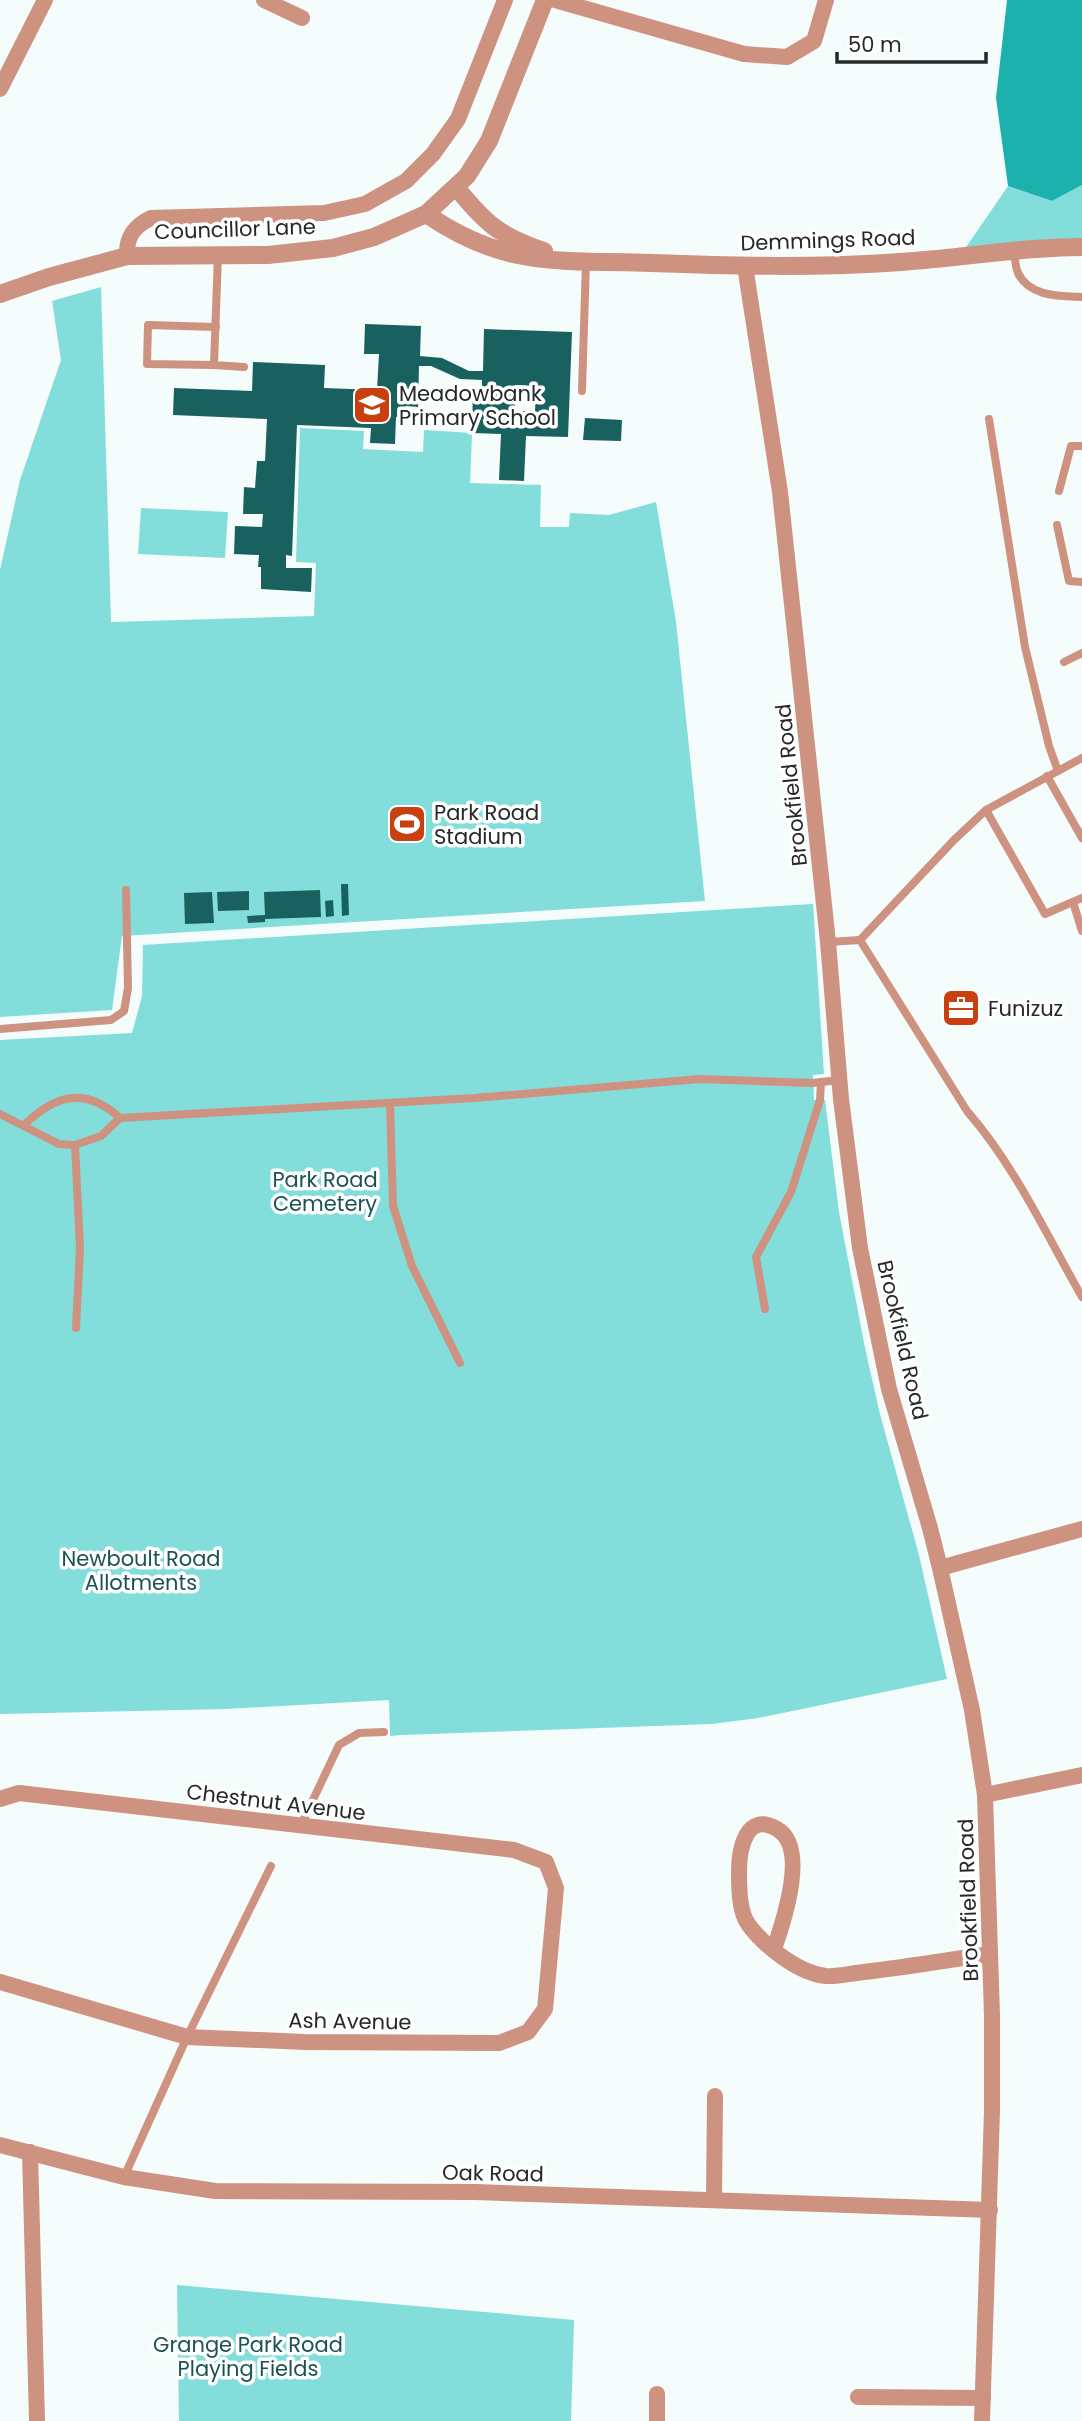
<svg xmlns="http://www.w3.org/2000/svg" width="1082" height="2421" viewBox="0 0 1082 2421" font-family="Poppins,sans-serif">
<style>
.green{fill:#83ddda}
.water{fill:#1db1ae}
.building{fill:#19615f;fill-rule:evenodd}
.lines{fill:none;stroke-linecap:round;stroke-linejoin:round}
.service{stroke:#ce9280;stroke-width:8}
.minor{stroke:#ce9280;stroke-width:16}
.tertiary{stroke:#ce9280;stroke-width:18}
.labels{text-anchor:middle;dominant-baseline:central;stroke-width:7;stroke-linejoin:round;paint-order:stroke}
.street-label{font-size:21px;fill:#252828;stroke:#fff}
.poi-label{font-size:21px;fill:#252828;stroke:#fff;text-anchor:start}
.park-label{font-size:21px;fill:#1b5351;stroke:#fff}
</style>
<rect width="100%" height="100%" fill="#f4fcfc"/>
<g class="green">
<path d="M1082,185V247L960,256L1008,186L1052,201Z"/>
<path d="M101,287L111,622L314,616L316,563L296,562L300,428L364,431L363,449L423,452L424,430L472,433L470,483L541,485L540,527H569L570,513L609,515L656,502L676,622L705,901L122,936L112,1010L0,1017V570L20,480L61,360L52,301Z"/>
<path d="M141,508L228,512L225,558L138,554Z"/>
<path d="M813,904L824,1074L813,1075L814,1100H825L839,1212L865,1348L880,1414L919,1555L947,1679L758,1718L712,1724L401,1735L390,1736L389,1700L225,1709L0,1714V1040L132,1033L142,996L143,945Z"/>
<path d="M177,2285L574,2320L571,2421H179Z"/>
</g>
<path class="water" d="M1007,0H1082V185L1052,201L1008,186L996,98Z"/>
<g class="building">
<path d="M365,324L421,326L420,356L442,358L469,371H483L484,329L572,332L568,437L526,436L524,481L499,480L501,434L472,433L473,388H482V380L460,379L431,366H419L418,407L406,406V417H396L395,444L370,443L371,428L297,425L292,556L286,555V568H312L311,592L261,589V567H258L259,555L234,554L235,526L262,527L263,514H243L244,487L255,488L257,461H265L267,419L173,415L174,388L252,391L253,362L325,365L324,388L377,390L379,354H364ZM515,385L536,386L535,411H515Z"/>
<path d="M585,418L622,420L621,441L583,440Z"/>
<path d="M341,884H348L349,915L342,916Z"/>
<path d="M320,890L321,917L265,919V922L248,923L247,916L265,915L264,892Z"/>
<path d="M249,891V910L218,911L217,892Z"/>
<path d="M212,892L214,923L185,924L184,893Z"/>
<path d="M333,900L334,916L326,917L325,901Z"/>
</g>
<g class="lines">
<g class="service">
<path d="M1014,251C1015,258 1015,266 1018,273C1029,297 1060,296 1082,297"/>
<path d="M218,255L214,365L244,367"/>
<path d="M214,365L147,364L148,325L216,327"/>
<path d="M582,391L586,261"/>
<path d="M989,419L1025,647L1049,746L1058,771"/>
<path d="M1059,491L1071,446H1082"/>
<path d="M1057,525L1069,581L1082,582"/>
<path d="M1064,662L1082,653"/>
<path d="M1047,776L1082,838"/>
<path d="M986,810L1045,914L1082,898"/>
<path d="M1073,902L1082,931"/>
<path d="M860,940L954,840L986,810L1082,758"/>
<path d="M828,942L860,940L967,1111C1015,1166 1046,1234 1082,1297"/>
<path d="M0,1029L111,1020L124,1011L128,988L126,890"/>
<path d="M390,1103L393,1206L412,1266L460,1363"/>
<path d="M0,1114L59,1144L75,1145L101,1136L120,1118L474,1098L700,1079L813,1083L839,1080"/>
<path d="M24,1125C55,1095 85,1086 120,1118"/>
<path d="M75,1145L80,1248L76,1328"/>
<path d="M765,1309L756,1257L791,1192L820,1100L821,1082"/>
<path d="M301,1825L339,1745L359,1733L384,1732"/>
<path d="M124,2177L187,2037L271,1866"/>
</g>
<g class="minor">
<path d="M264,0L302,18"/>
<path d="M555,0L744,54L787,57L814,41L826,0"/>
<path d="M0,89L45,0"/>
<path d="M127,256C126,237 134,226 151,218L324,213L365,204L406,181L433,154L458,119L505,0"/>
<path d="M745,266L780,492L828,942L841,1099L860,1248L889,1389L930,1528L940,1568L972,1710L985,1795L992,2016V2111L982,2421"/>
<path d="M940,1568L1082,1529"/>
<path d="M985,1795L1082,1775"/>
<path d="M0,1799L19,1793L514,1850L546,1862L556,1888L545,2009L528,2032L499,2043L305,2042L187,2037L0,1982"/>
<path d="M774,1949C783,1923 809,1847 777,1829C746,1811 739,1849 739,1872C739,1887 739,1911 748,1924C764,1946 798,1973 826,1976C838,1977 852,1973 864,1972C906,1967 948,1960 990,1954"/>
<path d="M0,2145L124,2177L215,2191L475,2192L990,2210"/>
<path d="M30,2152L37,2421"/>
<path d="M714,2200L715,2096"/>
<path d="M858,2397L983,2398"/>
<path d="M657,2421V2394"/>
</g>
<g class="tertiary">
<path d="M456,187C484,222 500,237 544,251"/>
<path d="M426,214C454,233 484,248 518,255C561,264 607,261 651,263C734,266 818,268 901,262C962,258 1021,247 1082,247"/>
<path d="M0,294L49,277L127,256L268,255L333,248L374,237L426,214L467,176L489,141L545,0"/>
</g>
</g>
<defs>
<symbol id="school-square" viewBox="-11 -11 22 22"><rect x="-9" y="-9" width="18" height="18" rx="4" fill="#c8400f" stroke="#fff"/><path d="M0-5L7-2L0 1L-7-2ZM-4 1L0 2.5L4 1V4Q0 6-4 4Z" fill="#fff"/></symbol>
<symbol id="stadium-square" viewBox="-11 -11 22 22"><rect x="-9" y="-9" width="18" height="18" rx="4" fill="#c8400f" stroke="#fff"/><path d="M0-5a6.5 5 0 1 0 0 10a6.5 5 0 1 0 0-10ZM-3.5-1.8h7v3.6h-7Z" fill="#fff"/></symbol>
<symbol id="office-square" viewBox="-11 -11 22 22"><rect x="-9" y="-9" width="18" height="18" rx="4" fill="#c8400f" stroke="#fff"/><path d="M-6-3h4V-5.5h4V-3h4V5H-6ZM-1-4.5V-3h2v-1.5ZM-6 0V1H6V0Z" fill="#fff"/></symbol>
</defs>
<g fill-rule="evenodd">
<use href="#school-square" x="350" y="383" width="44" height="44"/>
<use href="#stadium-square" x="385" y="802" width="44" height="44"/>
<use href="#office-square" x="939" y="986" width="44" height="44"/>
</g>
<g class="labels">
<g class="street-label">
<text transform="translate(235 229) rotate(-2)">Councillor Lane</text>
<text transform="translate(828 240) rotate(-2)">Demmings Road</text>
<text transform="translate(791 785) rotate(-96)">Brookfield Road</text>
<text transform="translate(903 1340) rotate(77)">Brookfield Road</text>
<text transform="translate(276 1802) rotate(7)">Chestnut Avenue</text>
<text transform="translate(968 1900) rotate(-92)">Brookfield Road</text>
<text transform="translate(350 2021) rotate(1)">Ash Avenue</text>
<text transform="translate(493 2173) rotate(1)">Oak Road</text>
</g>
<g class="poi-label">
<text x="399" y="393">Meadowbank<tspan x="399" dy="24">Primary School</tspan></text>
<text x="434" y="812">Park Road<tspan x="434" dy="24">Stadium</tspan></text>
<text x="988" y="1008">Funizuz</text>
</g>
<g class="park-label">
<text x="325" y="1179">Park Road<tspan x="325" dy="24">Cemetery</tspan></text>
<text x="141" y="1558">Newboult Road<tspan x="141" dy="24">Allotments</tspan></text>
<text x="248" y="2344">Grange Park Road<tspan x="248" dy="24">Playing Fields</tspan></text>
</g>
</g>
<path d="M837 52v10h149v-10" fill="none" stroke="#252828" stroke-width="3.5"/>
<text x="848" y="52" font-size="21" fill="#252828" stroke="#ffffff" stroke-width="5" paint-order="stroke">50 m</text>
</svg>
